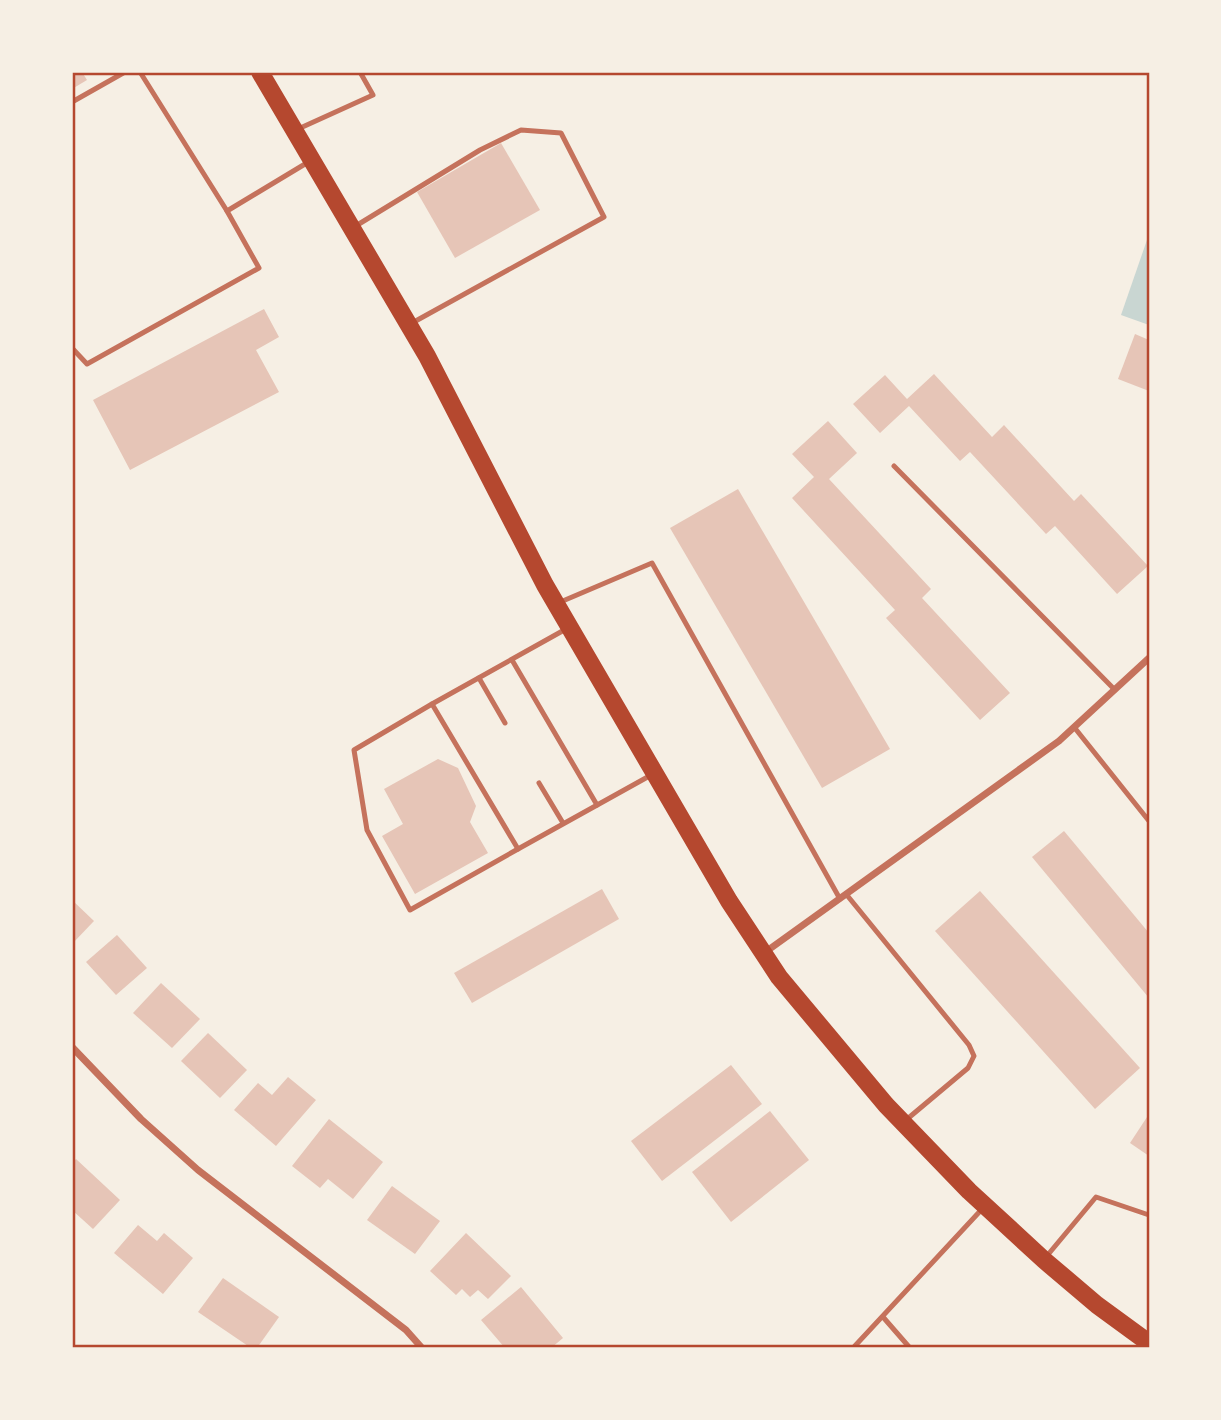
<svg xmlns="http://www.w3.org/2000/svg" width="1221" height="1420" viewBox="0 0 1221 1420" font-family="Overpass,sans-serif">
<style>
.water{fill:#c9d6d2}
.building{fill:#e6c5b7}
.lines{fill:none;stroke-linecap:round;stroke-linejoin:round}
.service{stroke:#c5725c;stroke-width:5}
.minor{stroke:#c5725c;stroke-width:7}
.primary{stroke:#b5482f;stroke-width:18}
.neatline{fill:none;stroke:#b5482f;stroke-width:2.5}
</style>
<rect width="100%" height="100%" fill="#f6efe4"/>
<path class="water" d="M1148,237H1149V325L1121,315Z"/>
<g class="building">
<path d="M72,72H82L87,80L72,89Z"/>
<path d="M501,143L540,210L455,258L417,192Z"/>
<path d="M264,309L279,337L256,350L279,392L130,470L93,400Z"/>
<path d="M1135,334L1149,340V391L1118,379Z"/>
<path d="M934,374L992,437L1004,425L1074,501L1081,494L1148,566L1117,594L1055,526L1046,534L970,452L960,461L909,406L880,433L853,404L885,375L907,399Z"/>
<path d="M828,421L857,453L829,479L931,589L922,598L1010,693L980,720L886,618L895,610L792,498L814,477L792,454Z"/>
<path d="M738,489L890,749L822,788L670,528Z"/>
<path d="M438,759L458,768L476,806L470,822L488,853L415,894L382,836L403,824L384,789Z"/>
<path d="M1064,831L1149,933V998L1032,857Z"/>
<path d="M602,889L619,919L472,1003L454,973Z"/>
<path d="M980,891L1140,1068L1095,1109L935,931Z"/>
<path d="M72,900L94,921L72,944Z"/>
<path d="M117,935L147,968L116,995L86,962Z"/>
<path d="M161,983L200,1019L172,1048L133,1013Z"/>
<path d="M208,1033L247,1070L220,1098L181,1061Z"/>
<path d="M731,1065L762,1104L662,1181L631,1141Z"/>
<path d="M288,1077L316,1100L276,1146L234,1110L258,1083L272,1095Z"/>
<path d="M770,1111L809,1160L731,1222L692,1172Z"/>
<path d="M1149,1114V1156L1130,1143Z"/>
<path d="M329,1119L383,1162L353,1199L328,1179L320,1188L292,1166Z"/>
<path d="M76,1159L120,1200L93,1229L72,1210V1164Z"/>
<path d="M392,1186L440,1221L415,1254L367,1220Z"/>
<path d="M138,1225L157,1241L164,1233L193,1258L163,1294L114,1253Z"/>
<path d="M466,1233L511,1276L488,1299L478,1290L470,1297L462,1289L456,1295L430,1271Z"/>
<path d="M223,1278L279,1317L257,1348H251L198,1312Z"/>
<path d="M521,1287L563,1338L551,1348L525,1346L505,1348L481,1320Z"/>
</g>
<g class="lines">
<g class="service">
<path d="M140,72L227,211"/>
<path d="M72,102L125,72"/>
<path d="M298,129L373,95L360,72"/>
<path d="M354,227L480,150L521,130L561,133L604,217L412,323"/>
<path d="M72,348L87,364L259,268L227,211L310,161"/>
<path d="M894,466L1115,690"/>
<path d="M558,603L652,563L840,899"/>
<path d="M566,629L432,704L518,849L653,774"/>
<path d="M512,660L597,805"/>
<path d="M479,678L505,723"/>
<path d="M432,704L354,750L367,830L410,910L518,849"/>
<path d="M1074,727L1149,821"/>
<path d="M539,783L563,823"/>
<path d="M846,894L969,1045L974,1056L968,1068L906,1120"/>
<path d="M1046,1257L1096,1197L1149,1215"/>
<path d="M883,1317L910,1348"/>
<path d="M853,1348L983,1208"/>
</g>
<g class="minor">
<path d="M764,953L1059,741L1149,658"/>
<path d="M72,1047L141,1119L198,1170L406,1330L422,1348"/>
</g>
<path class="primary" d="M260,72L427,356L545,585L729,901L779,977L886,1105L969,1191L1044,1260L1097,1305L1149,1343"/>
</g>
<rect width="1221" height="1420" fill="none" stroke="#f6efe4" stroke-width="147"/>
<rect x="74" y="74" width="1074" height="1272" class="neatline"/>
</svg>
